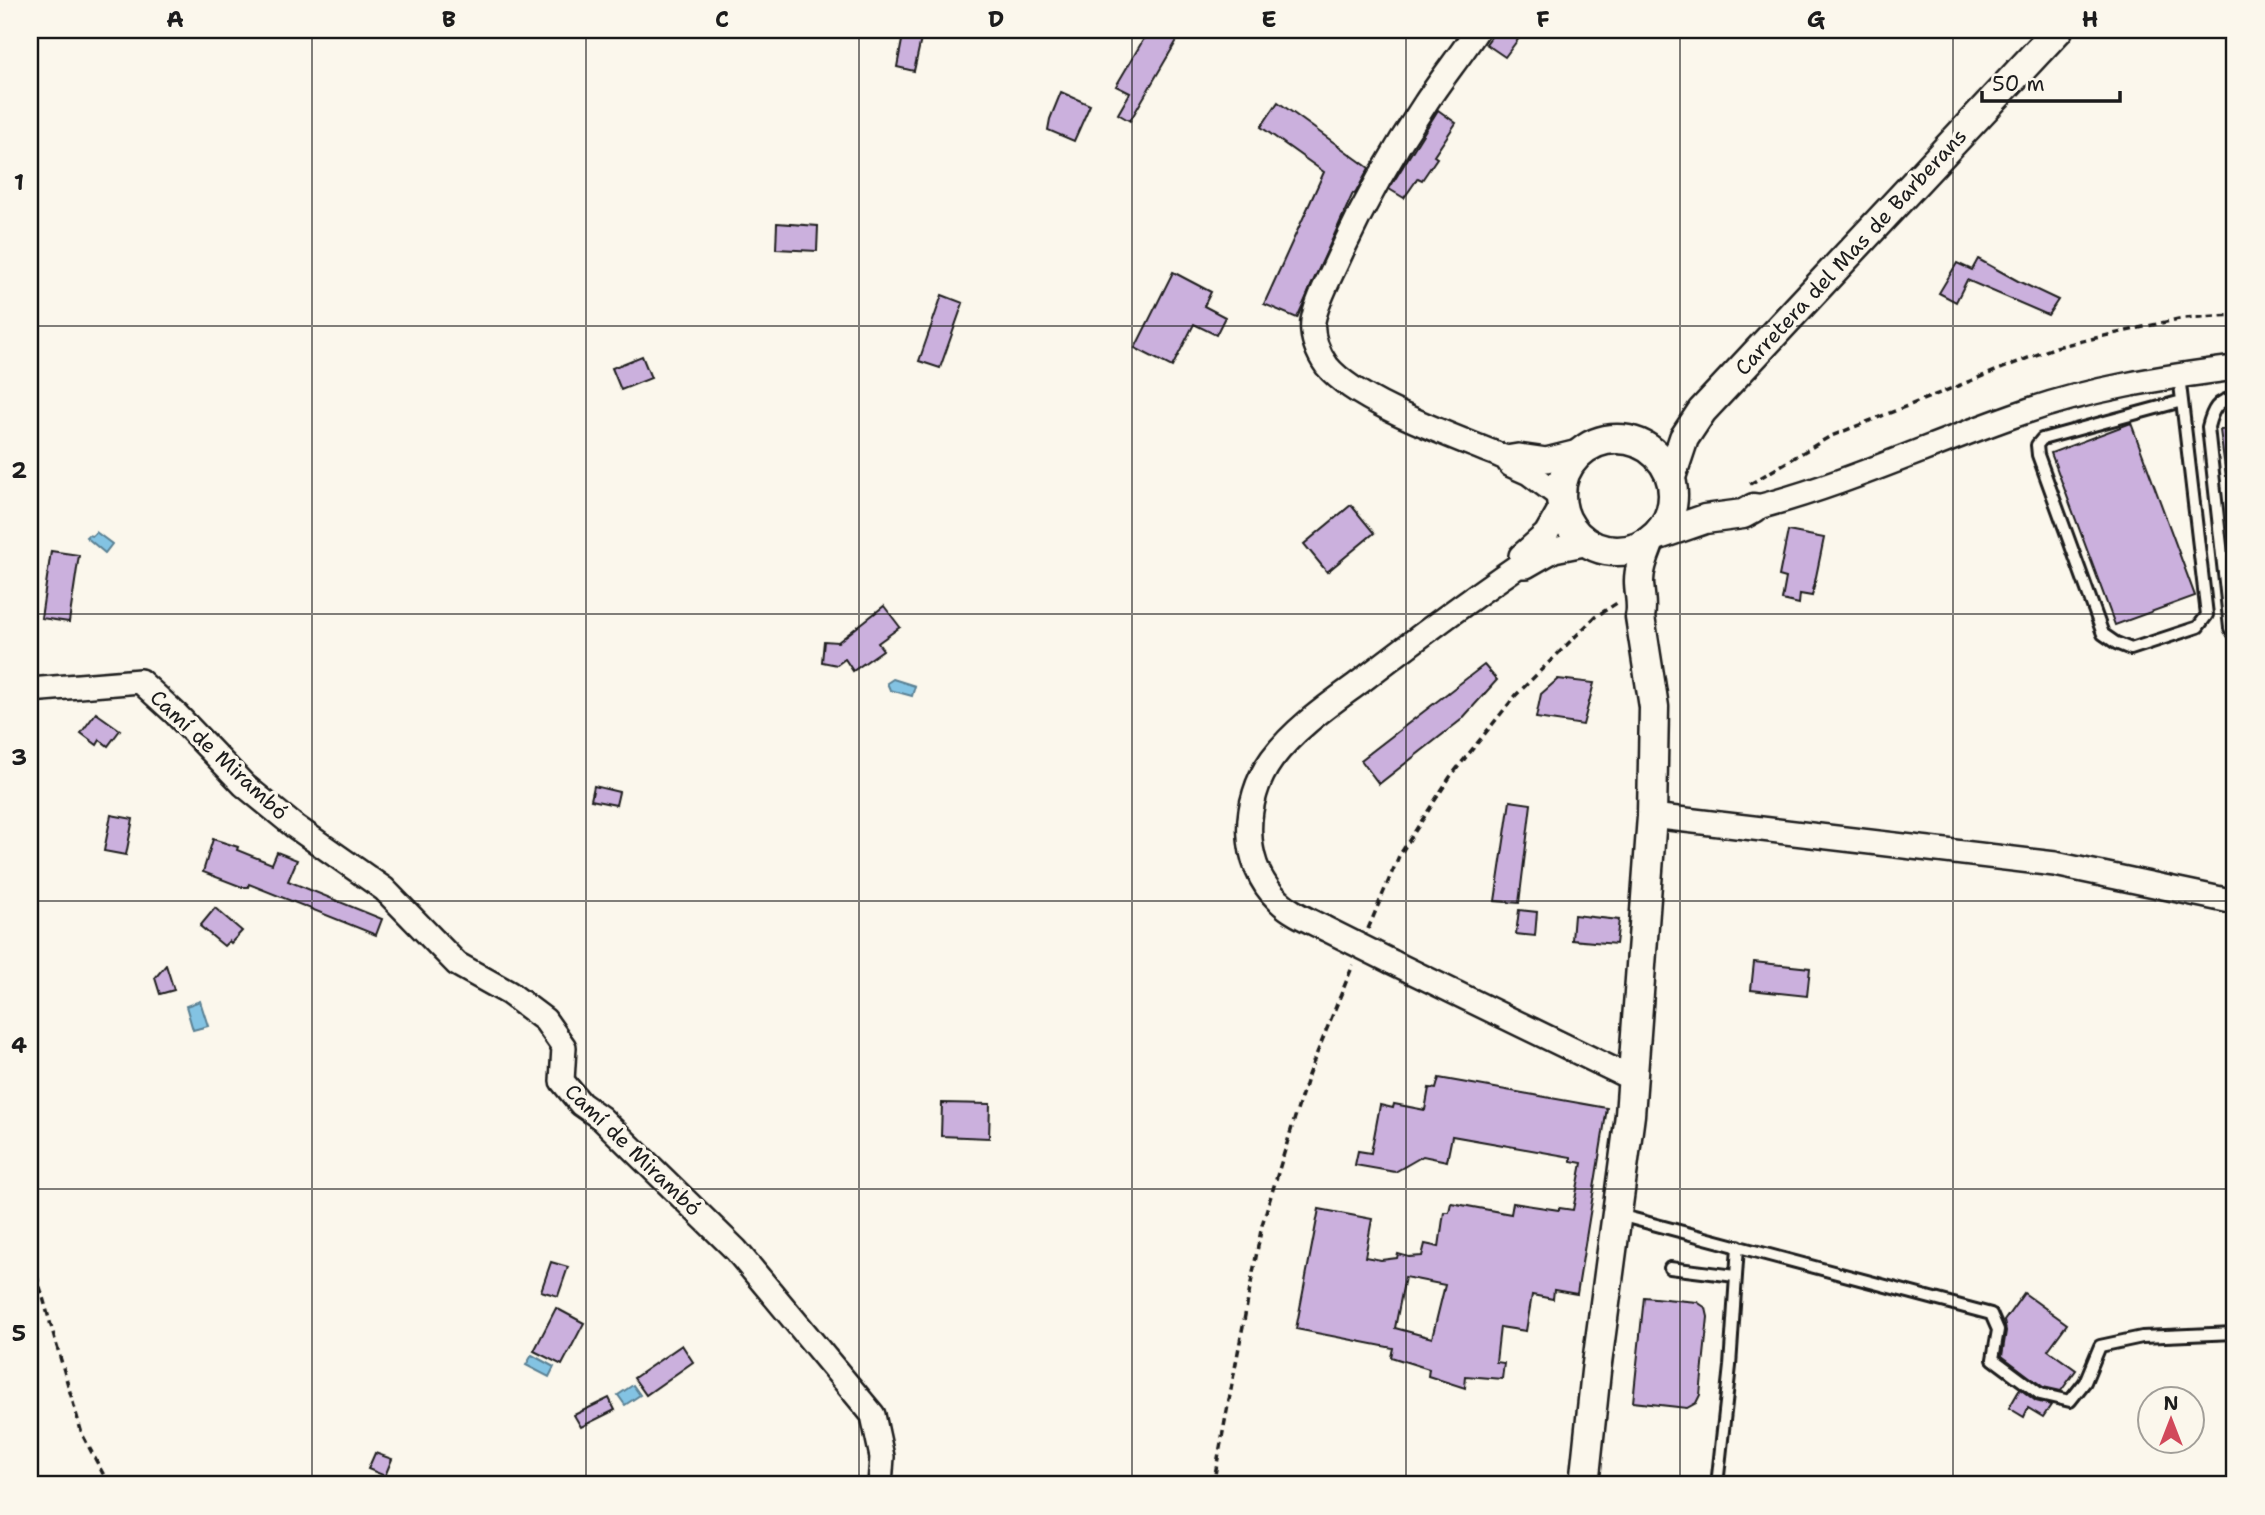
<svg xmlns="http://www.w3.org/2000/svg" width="2265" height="1515" viewBox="0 0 2265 1515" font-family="'Shantell Sans',sans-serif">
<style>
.water{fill:#83c3e3;stroke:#5a8093;stroke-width:2}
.building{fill:#cbb0dd;stroke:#1c1c1c;stroke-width:2;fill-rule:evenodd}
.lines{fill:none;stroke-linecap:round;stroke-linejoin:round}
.service-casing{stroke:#1c1c1c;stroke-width:16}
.minor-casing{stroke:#1c1c1c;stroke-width:28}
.tertiary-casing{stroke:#1c1c1c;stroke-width:33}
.path{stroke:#1c1c1c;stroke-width:3.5;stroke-dasharray:7 5;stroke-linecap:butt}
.service{stroke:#fbf7ec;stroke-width:10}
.minor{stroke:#fbf7ec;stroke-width:23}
.tertiary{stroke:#fbf7ec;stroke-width:28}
.minor-bridge-casing{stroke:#1c1c1c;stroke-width:28;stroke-linecap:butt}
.minor-bridge{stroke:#fbf7ec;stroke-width:23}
.grid{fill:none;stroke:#1c1c1c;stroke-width:2;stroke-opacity:0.55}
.labels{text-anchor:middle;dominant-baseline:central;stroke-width:7;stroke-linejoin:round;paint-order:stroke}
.street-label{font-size:21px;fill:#1c1c1c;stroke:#fbf7ec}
.neatline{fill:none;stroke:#1c1c1c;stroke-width:2.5}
.grid-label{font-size:23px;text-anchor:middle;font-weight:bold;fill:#1c1c1c}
</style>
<rect width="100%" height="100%" fill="#fbf7ec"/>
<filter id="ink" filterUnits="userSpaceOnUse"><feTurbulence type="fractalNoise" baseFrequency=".0143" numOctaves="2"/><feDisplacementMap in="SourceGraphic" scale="14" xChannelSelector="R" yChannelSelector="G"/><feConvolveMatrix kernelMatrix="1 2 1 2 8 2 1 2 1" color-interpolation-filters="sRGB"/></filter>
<g filter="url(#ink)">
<g class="water">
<path d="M96,532L112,544L105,553L86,537L88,535L92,536Z"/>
<path d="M893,679L915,686L912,696L890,690L887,683Z"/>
<path d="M200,1001L208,1026L193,1030L186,1006Z"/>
<path d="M532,1355L554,1367L549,1377L526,1365Z"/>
<path d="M633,1385L640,1395L625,1405L618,1395Z"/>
</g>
<g class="building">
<path d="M904,30H923L914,71L897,67Z"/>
<path d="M1149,30H1183L1130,121L1118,114L1130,93L1116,86Z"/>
<path d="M1496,30H1525L1505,57L1486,44Z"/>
<path d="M1061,92L1090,105L1074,141L1048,130L1050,119Z"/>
<path d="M1278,102L1369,168L1355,194L1353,193L1297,318L1264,304L1324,172L1261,127Z"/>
<path d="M1438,110L1456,123L1434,156L1437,158L1422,180L1418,178L1404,198L1389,189Z"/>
<path d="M777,223L818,226L817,251L776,249Z"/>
<path d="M1978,259L2018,281L2058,300L2048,315L1967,280L1956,302L1939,293L1957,263L1972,270Z"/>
<path d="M1173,272L1211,292L1204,306L1225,317L1216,335L1194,324L1172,367L1135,348Z"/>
<path d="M942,295L963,303L940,368L919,361Z"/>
<path d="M642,356L651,378L621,390L612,368Z"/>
<path d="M2131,423L2195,596L2115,625L2051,453Z"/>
<path d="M2235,428V475L2226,476L2220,430Z"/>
<path d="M1351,505L1374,533L1327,572L1304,544Z"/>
<path d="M1788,531L1824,538L1812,596L1800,594L1799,604L1782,600L1786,578L1779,576Z"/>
<path d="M51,551L79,555L69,622L41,618Z"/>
<path d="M884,606L900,627L878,643L883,650L853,671L845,659L837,665L822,662L824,641L838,642Z"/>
<path d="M1484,665L1497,680L1461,720L1379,784L1361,760Z"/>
<path d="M1558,679L1594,683L1583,725L1536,718L1541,694Z"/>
<path d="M96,713L120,730L108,746L100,740L97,745L81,733Z"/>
<path d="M594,786L619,792L616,805L591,800Z"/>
<path d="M1510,801L1531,804L1519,903L1495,901Z"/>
<path d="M111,815L133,819L126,855L104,851Z"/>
<path d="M213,839L238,847L237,850L272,864L277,852L297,860L288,881L382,919L376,935L249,884L248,887H242L203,872Z"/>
<path d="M215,908L242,931L231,943L229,941L224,946L200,926Z"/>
<path d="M1519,910L1537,912L1535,936L1516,934Z"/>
<path d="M1574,915L1619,920L1616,944L1572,940Z"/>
<path d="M1754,962L1810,968L1807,996L1751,990Z"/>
<path d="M166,965L174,990L160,994L155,978Z"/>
<path d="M1439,1078L1607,1108L1577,1294L1554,1290L1553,1299L1532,1295L1526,1331L1500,1327L1496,1362L1504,1363L1502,1379L1466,1376L1465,1388L1428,1376L1429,1369L1391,1357L1393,1348L1296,1329L1319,1209L1372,1219L1365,1257L1381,1260L1397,1258L1398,1254L1409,1257L1422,1256L1425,1244L1439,1247L1444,1212H1449L1451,1203L1511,1214L1513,1203L1559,1210V1208L1573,1210L1582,1163L1571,1161V1157L1452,1136L1447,1161L1423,1156L1395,1172L1355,1165L1358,1151L1371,1153L1380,1105L1393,1108L1394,1104L1425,1110L1429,1088L1436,1089ZM1405,1277L1445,1285L1432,1338L1395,1328Z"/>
<path d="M942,1103L990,1104L989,1138L941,1136Z"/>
<path d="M551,1262L568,1267L558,1296L541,1291Z"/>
<path d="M2024,1293L2067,1324L2048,1350L2076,1370L2061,1391L2043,1387L2002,1356L2006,1331L2004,1321Z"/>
<path d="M1644,1297L1697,1302L1706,1308L1708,1317L1700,1395L1696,1403L1687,1408L1633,1402Z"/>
<path d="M556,1308L584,1323L562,1365L534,1351Z"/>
<path d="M682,1345L693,1362L646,1395L634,1378Z"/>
<path d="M2020,1389L2036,1401L2051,1405L2043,1417L2028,1408L2024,1417L2009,1408Z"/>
<path d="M609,1398L615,1410L581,1427L574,1415Z"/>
<path d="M375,1453L392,1459L385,1476L368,1469Z"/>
</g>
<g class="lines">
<defs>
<g id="service">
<path d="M2179,376L2182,401L2207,615L2198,627L2131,649L2116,643L2103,634L2038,455L2037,445L2042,439L2182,401"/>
<path d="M2235,398C2217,399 2212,411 2208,427L2230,628L2235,635"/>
<path d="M1619,1215L1991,1314L1998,1330L1993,1359L2040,1394L2070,1401L2085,1382L2100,1346L2142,1337L2235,1333"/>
<path d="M1670,1268L1735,1276"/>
<path d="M1717,1485L1730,1366L1738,1246"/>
</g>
<g id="minor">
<path d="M1477,30C1461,55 1441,79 1425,104C1392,153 1364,203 1339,257C1330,277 1317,300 1313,321C1311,336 1318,354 1327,366C1358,404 1459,438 1506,458L1511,465L1529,473L1561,497"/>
<path d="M1506,458L1518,456L1546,460L1582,451"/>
<path d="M1754,508C1845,485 1931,444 2021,413C2089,389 2163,377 2235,368"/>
<path d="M1521,556L1546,534L1562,506"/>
<path d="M30,690L140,681L176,714L244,785L293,825L384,889L457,964L509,993L545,1020L564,1047L562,1081L581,1104L601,1118L736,1250L873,1415L882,1457L880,1485"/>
<path d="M1652,816L2055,864L2235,902"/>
<path d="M1324,928C1308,920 1291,913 1279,901C1240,864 1242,800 1272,759C1295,728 1329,705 1360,682C1412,642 1464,603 1518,566H1526L1554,550L1589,543"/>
<path d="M1392,962L1633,1079"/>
</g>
<g id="tertiary">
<circle cx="1617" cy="495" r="56"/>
<path d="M1671,477L1684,438L1702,411L2058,30"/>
<path d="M1656,536L1705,519L1743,514L1754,508"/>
<path d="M1584,1485L1596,1371L1630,1115L1652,816L1654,707L1640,617C1643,605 1639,594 1639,581C1639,567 1645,554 1650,541"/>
</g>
</defs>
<use href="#service" class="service-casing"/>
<use href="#minor" class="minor-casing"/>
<use href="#tertiary" class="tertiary-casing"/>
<g class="path">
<path d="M1750,484L1829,437L2056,347L2183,318L2235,315"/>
<path d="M1368,929L1399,856L1450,777L1516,695L1595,617L1617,603"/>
<path d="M30,1252L82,1434L109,1485"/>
<path d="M1213,1485L1262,1225L1308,1075L1353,965"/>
</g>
<use href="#service" class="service"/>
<use href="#minor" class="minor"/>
<use href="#tertiary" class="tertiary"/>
<defs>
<path id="minor-bridge" d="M1324,928L1392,962"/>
</defs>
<use href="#minor-bridge" class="minor-bridge-casing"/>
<use href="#minor-bridge" class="minor-bridge"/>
</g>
</g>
<path class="grid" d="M312,30V1485M586,30V1485M859,30V1485M1132,30V1485M1406,30V1485M1680,30V1485M1953,30V1485M30,326H2235M30,614H2235M30,901H2235M30,1189H2235"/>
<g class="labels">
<g class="street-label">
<text transform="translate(1851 252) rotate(-47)">Carretera del Mas de Barberans</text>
<text transform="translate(219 755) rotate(43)">Camí de Mirambó</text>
<text transform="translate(633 1150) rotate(44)">Camí de Mirambó</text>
</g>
</g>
<rect width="2265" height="1515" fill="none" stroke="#fbf7ec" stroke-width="77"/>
<g transform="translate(2171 1420)"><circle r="33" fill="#fbf7ec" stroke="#a29f99" stroke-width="2"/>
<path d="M0-5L12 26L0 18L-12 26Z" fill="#d1495b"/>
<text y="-10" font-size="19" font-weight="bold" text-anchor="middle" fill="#1c1c1c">N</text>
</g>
<path d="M1982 91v10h138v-10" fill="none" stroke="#1c1c1c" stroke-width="3.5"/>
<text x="1992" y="91" font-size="21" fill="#1c1c1c" stroke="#fbf7ec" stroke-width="5" paint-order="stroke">50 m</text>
<rect x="38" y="38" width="2188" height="1438" class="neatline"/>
<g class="grid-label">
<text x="175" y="27">A</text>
<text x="449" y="27">B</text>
<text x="722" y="27">C</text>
<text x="996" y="27">D</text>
<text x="1269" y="27">E</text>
<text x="1543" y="27">F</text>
<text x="1816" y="27">G</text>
<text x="2090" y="27">H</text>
<text x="19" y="190">1</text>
<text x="19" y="478">2</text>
<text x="19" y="765">3</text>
<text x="19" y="1053">4</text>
<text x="19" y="1341">5</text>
</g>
</svg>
